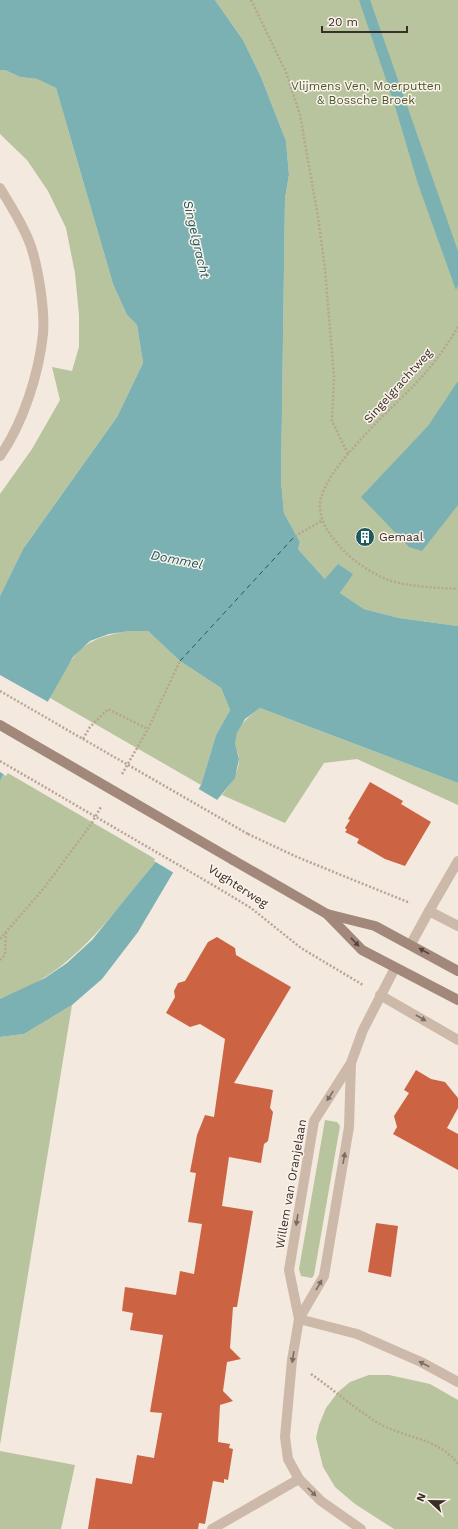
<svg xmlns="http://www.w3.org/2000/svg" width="458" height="1529" viewBox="0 0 458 1529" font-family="'Work Sans',sans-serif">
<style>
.green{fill:#b7c49d}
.water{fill:#7bb1b3}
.pier{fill:#f4e9de}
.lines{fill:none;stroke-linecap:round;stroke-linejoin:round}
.ferry{stroke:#1c5a5e;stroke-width:1;stroke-dasharray:5 4;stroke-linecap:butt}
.building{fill:#cc6444}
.path{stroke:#b9a393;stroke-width:2.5;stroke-dasharray:2 2;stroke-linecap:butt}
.lane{stroke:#cdb9a9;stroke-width:10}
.street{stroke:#cdb9a9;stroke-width:10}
.secondary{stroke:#a1887a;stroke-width:10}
.path-bridge{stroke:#b9a393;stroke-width:2.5;stroke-dasharray:2 2;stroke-linecap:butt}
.secondary-bridge{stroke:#a1887a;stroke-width:10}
.oneway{fill:#54443d}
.oneway2{fill:#7c6d63}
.labels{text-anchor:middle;stroke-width:3;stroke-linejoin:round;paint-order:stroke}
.park-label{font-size:12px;fill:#49592b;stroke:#fbf3eb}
.street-label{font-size:12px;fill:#3a2e29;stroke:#fbf3eb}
.poi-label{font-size:12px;fill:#3a2e29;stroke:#fbf3eb;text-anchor:start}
.water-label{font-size:13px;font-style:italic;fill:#1c5a5e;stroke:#fbf3eb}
</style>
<rect width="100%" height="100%" fill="#f4e9de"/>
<g class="green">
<polygon points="215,0 458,0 458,626 399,618 364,609 340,593 344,586 326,580 298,549 300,542 284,513 281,481 285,198 289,175 286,141 261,77 243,40"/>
<polygon points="0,70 5,70 20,77 37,79 56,88 113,284 127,315 137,325 143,363 117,417 23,549 0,596 0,494 32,449 60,400 52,367 72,371 79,347 79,315 75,273 66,228 48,191 27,160 0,134"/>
<path d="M130 631H148L180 661 221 688 230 710 216 735 201 785 50 698C74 655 76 639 130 631Z"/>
<path d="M260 708 458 783V805L357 759 324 763 285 823 222 795C230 784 239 774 239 759 239 754 236 749 235 744 234 728 249 716 260 708Z"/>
<path d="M6 772 157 860C112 915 71 976 0 999V781Z"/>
<polygon points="72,1005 0,1445 0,1037 24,1034"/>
<polygon points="325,1120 337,1122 340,1126 314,1275 312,1278 301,1276 299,1269"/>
<polygon points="369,1375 389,1375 430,1384 458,1400 458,1529 394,1529 355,1504 335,1487 323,1467 316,1438 319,1425 326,1408 338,1392 350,1382"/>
<polygon points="0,1451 75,1465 61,1529 0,1529"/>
</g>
<g class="water">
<polygon points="0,0 215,0 243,40 261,77 286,141 289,175 285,198 281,481 284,513 300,542 298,549 325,579 338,564 353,574 340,593 364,609 399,618 458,626 458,783 260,708 245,719 237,733 235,743 239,759 235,778 213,805 138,932 102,979 72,1005 24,1034 0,1037 0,999 45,978 67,963 92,940 157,860 201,785 216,735 230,710 221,688 180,661 148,631 130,631 109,634 90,641 73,657 50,698 0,781 0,596 23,549 117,417 143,363 137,325 127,315 113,284 56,88 37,79 20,77 5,70 0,70"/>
<polygon points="359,0 370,0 458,251 458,285 456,290 418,184 394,103"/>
<polygon points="458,381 458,505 422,551 409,547 361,497 428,426"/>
</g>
<g class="pier">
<polygon points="0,675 50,703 6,776 0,772"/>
<polygon points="197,788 219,801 174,873 154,861"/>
</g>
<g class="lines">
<polyline class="ferry" points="180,661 295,536"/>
</g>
<g class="building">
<polygon points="370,782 403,801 401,804 431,822 405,866 385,859 373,852 357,843 359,839 345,832 347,830 345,828 350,820 348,819"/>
<polygon points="217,937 235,948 236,955 291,987 234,1083 273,1090 270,1108 273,1112 268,1141 264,1144 261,1163 229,1157 222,1206 253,1211 237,1307 233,1307 230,1348 241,1359 227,1362 223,1391 233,1401 220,1405 218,1442 230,1444 229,1448 233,1449 228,1480 224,1479 224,1483 213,1481 205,1524 199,1523 198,1529 88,1529 96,1478 132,1484 137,1455 154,1458 162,1413 150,1412 163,1335 130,1330 133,1313 122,1311 125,1287 176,1295 180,1271 194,1274 202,1224 188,1222 196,1173 190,1172 197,1135 205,1115 214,1117 225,1039 200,1024 190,1027 166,1013 175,997 174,991 178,983 185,981 208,942"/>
<polygon points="416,1070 431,1079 445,1082 458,1098 458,1108 447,1128 458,1134 458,1170 393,1134 397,1127 394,1116 409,1093 404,1090"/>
<polygon points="376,1223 398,1226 391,1277 368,1272"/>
</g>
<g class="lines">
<g class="path">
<polyline points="251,0 286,72 300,115 318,217 325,269 334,377 332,421 348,454"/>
<path d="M458 327C449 342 438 358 427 371 401 402 323 466 320 504 319 519 328 533 338 544 352 562 382 581 404 584 421 587 440 588 458 589"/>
<polyline points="295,536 323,520"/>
<polyline points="0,691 83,739 90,727 108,709 148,729"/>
<polyline points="122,774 148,729 180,661"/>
<polyline points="248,834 297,857 410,903"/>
<polyline points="218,888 251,908 301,948 363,985"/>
<polyline points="0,939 44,888 90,826 101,807"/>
<polyline points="0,960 5,955 6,933"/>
<path d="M311 1374C334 1390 354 1408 378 1423 404 1438 439 1438 458 1464"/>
</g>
<g class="lane">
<polyline points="429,911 458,861"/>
<polyline points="212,1529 299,1479"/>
</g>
<g class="street">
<path d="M0 188C11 206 28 233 33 253 39 274 45 312 43 334 39 373 23 424 0 456"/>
<polyline points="411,944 429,911 458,926"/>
<polyline points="380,995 458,1040"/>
<polyline points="351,1063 349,1127 324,1276 299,1319 292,1360 285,1437 288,1459 299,1479 321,1501 361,1529"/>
<polyline points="299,1319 289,1270 314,1121 351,1063 363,1030 395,968"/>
<polyline points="299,1319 357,1334 421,1362 458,1382"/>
</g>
<g class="secondary">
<polyline points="233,860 327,914 362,950 458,1000"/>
<polyline points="327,914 375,926 458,971"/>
</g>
<g class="path-bridge">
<polyline points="83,739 248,834"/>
<polyline points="0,761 218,888"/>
</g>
<polyline class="secondary-bridge" points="0,725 233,860"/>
</g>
<defs><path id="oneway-solid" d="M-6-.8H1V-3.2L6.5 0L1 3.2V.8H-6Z"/></defs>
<g class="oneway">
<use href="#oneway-solid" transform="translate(355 942) rotate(46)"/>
<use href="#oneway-solid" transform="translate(424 951) rotate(-151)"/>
</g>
<g class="oneway2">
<use href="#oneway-solid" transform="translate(421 1018) rotate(30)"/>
<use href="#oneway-solid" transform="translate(330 1096) rotate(123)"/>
<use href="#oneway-solid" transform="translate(344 1158) rotate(-80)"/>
<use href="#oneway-solid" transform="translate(297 1220) rotate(99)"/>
<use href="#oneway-solid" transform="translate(319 1285) rotate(-60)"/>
<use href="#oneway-solid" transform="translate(293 1357) rotate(99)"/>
<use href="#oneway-solid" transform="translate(424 1364) rotate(-152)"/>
<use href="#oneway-solid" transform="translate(312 1492) rotate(45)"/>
</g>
<defs>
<symbol id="building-disc" viewBox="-11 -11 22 22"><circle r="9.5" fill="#1c5a5e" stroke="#fbf3eb"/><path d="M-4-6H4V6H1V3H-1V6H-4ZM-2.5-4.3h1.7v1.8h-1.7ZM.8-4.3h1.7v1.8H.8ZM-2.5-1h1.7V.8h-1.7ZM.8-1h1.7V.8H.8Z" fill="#fff"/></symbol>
</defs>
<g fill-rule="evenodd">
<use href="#building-disc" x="354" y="526" width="22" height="22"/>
</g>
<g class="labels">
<g class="park-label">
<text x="366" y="90">Vlijmens Ven, Moerputten<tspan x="366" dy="14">&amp; Bossche Broek</tspan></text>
</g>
<g class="street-label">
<text transform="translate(398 386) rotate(-48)" y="4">Singelgrachtweg</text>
<text transform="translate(238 886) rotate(33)" y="4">Vughterweg</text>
<text transform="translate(291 1184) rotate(-80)" y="4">Willem van Oranjelaan</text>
</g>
<g class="poi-label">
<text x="379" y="541">Gemaal</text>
</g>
<g class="water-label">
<text transform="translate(197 239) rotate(77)" y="5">Singelgracht</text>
<text transform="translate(177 559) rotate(11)" y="5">Dommel</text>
</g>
</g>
<g transform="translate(430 1501) rotate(292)" stroke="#fbf3eb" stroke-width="3" paint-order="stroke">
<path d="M0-3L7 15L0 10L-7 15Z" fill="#3a2e29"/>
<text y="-6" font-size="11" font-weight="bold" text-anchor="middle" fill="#3a2e29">N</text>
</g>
<path d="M322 26v6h85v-6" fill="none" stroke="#3a2e29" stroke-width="2"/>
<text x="328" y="26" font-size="12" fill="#3a2e29" stroke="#fbf3eb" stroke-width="3" paint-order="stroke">20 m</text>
</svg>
